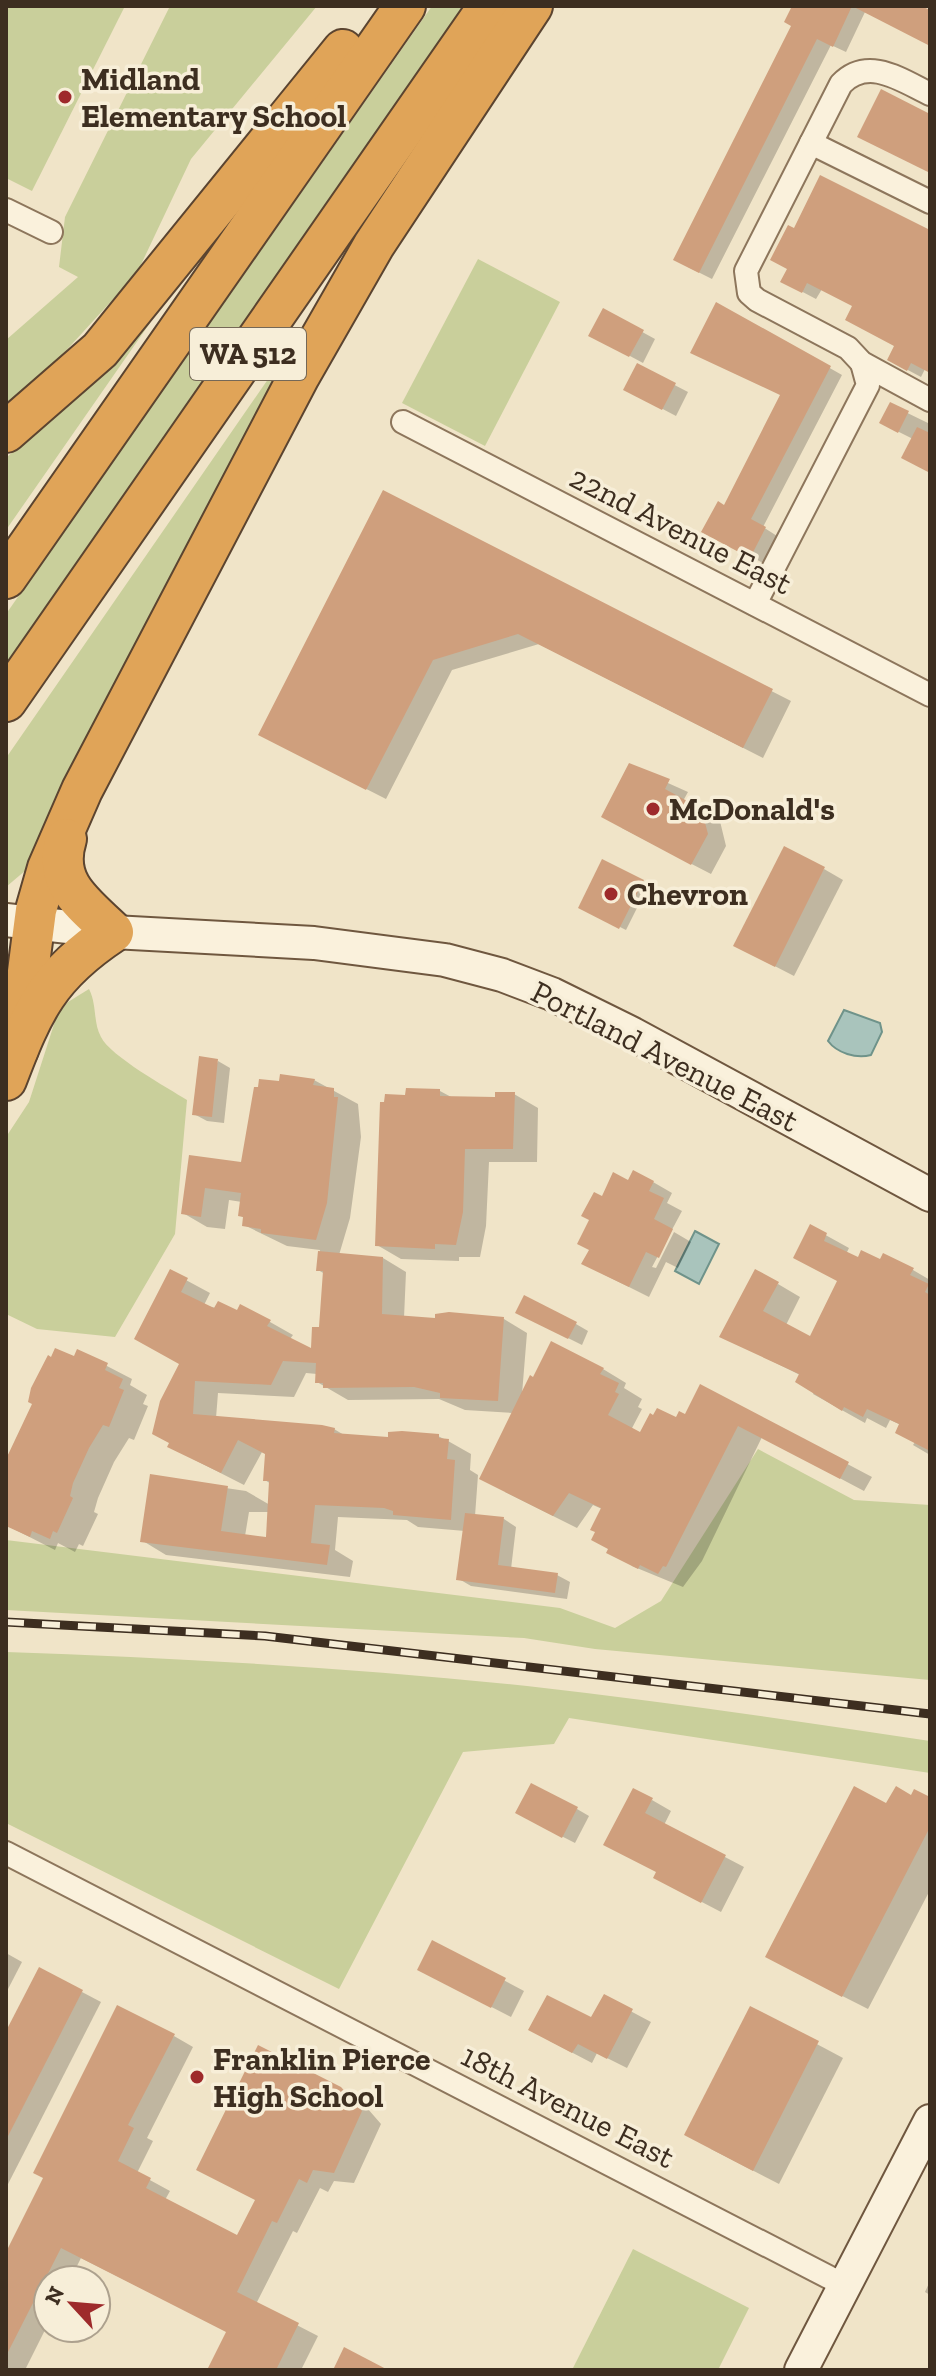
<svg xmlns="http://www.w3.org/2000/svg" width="936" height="2376" viewBox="0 0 936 2376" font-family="'Zilla Slab',serif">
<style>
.green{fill:#c9cf9b}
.water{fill:#a9c4bc;stroke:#6f938a;stroke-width:2}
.shadow{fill:#0003;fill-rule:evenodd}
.building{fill:#cf9f7d}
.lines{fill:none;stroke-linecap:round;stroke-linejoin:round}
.street-casing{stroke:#8d765c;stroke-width:26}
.secondary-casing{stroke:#6f573f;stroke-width:36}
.highway-casing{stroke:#5b4430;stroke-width:44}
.street{stroke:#faf1dc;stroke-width:22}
.secondary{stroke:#faf1dc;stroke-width:32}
.highway{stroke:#e0a458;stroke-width:40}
.rail-casing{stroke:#3d2e20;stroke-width:9}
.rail{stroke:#f7eed8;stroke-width:6;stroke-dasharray:18;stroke-linecap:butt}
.poi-dot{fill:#9e2a2b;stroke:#f7eed8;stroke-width:3}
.labels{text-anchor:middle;stroke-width:7;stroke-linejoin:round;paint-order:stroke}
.shield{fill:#f7eed8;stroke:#756857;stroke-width:2}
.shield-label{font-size:30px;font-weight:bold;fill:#3d2e20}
.poi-label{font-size:32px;font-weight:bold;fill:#3d2e20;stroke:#f7eed8;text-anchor:start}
.street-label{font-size:32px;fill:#3d2e20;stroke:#f7eed8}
</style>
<rect width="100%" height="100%" fill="#f0e4c8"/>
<g class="green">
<polygon points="6,6 125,6 32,191 6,178"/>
<polygon points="170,6 317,6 191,159 137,273 62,355 6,406 6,340 78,277 59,267 65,217"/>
<polygon points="432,6 467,6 6,667 6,614"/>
<polygon points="478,259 560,302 485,446 402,403"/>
<polygon points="152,315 150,323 6,530 6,458 52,417"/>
<polygon points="302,330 291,357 155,611 26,870 6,887 6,758"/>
<path d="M89 989C97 1004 93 1023 101 1037 110 1056 168 1088 187 1100L175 1234 115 1337 37 1329 6 1314V1137L29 1102 57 1015 68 1002Z"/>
<polygon points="758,1449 854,1500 930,1505 930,1680 595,1649 524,1638 6,1610 6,1540 560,1608 615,1628 661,1601"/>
<path d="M6 1652C178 1658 356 1668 527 1686 662 1701 796 1721 930 1741V1773L569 1718 554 1744 463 1752 339 1989 6 1823Z"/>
<polygon points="633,2249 749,2308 718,2370 572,2370"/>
</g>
<g class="water">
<path d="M844 1010 880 1023 882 1032 871 1055C856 1059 837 1053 828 1041Z"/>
<polygon points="695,1231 719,1244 699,1284 675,1271"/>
</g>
<g class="shadow">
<polygon points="794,6 913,6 930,14 930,44 865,12 846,52 831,45 712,279 688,267 794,26"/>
<polygon points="795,231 930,232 930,372 925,369 921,377 889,360 896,346 855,306 822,289 816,299 797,289 789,269"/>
<polygon points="717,304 842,375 763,527 777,536 763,563 716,538 725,508 782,396"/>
<polygon points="604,311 655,339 643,363 591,335"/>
<polygon points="638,366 688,392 676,416 638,396"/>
<polygon points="891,405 930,424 930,471 913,439 893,429"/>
<polygon points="384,493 791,701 763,758 539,644 452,670 386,799 280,745"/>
<polygon points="630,766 688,792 683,801 689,804 699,802 718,813 726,846 711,874 622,828"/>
<polygon points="603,861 649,884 626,930 580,907"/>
<polygon points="824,869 843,880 794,976 755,956"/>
<polygon points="218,1061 230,1068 224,1123 207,1121 194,1114"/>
<path d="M314 1080 358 1104 361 1137 350 1218 339 1255 383 1258 406 1272 404 1318 504 1319 527 1333 522 1394 603 1369 626 1383 624 1388 642 1399 638 1407 642 1409 631 1430 641 1435 686 1416 701 1387 872 1477 864 1491 762 1437 702 1561 683 1587 632 1566 602 1509 593 1505 577 1528 505 1492 513 1413 465 1410 439 1399 348 1400 317 1382V1374L306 1373 294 1397 218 1393 216 1418 334 1429 344 1435 390 1439 438 1436 448 1441 471 1454 470 1470 478 1475 475 1516 504 1519 516 1527 511 1569 557 1575 570 1582 567 1599 471 1586 459 1579 465 1531 418 1527 407 1520 338 1517 335 1550 353 1561 350 1577 166 1555 143 1541 151 1477 246 1491 270 1505 271 1484 265 1480 267 1454 262 1452 244 1485 193 1459 171 1272 210 1293 204 1305 270 1322 293 1335 290 1339 313 1351 321 1329 325 1274 318 1270 320 1250 287 1246 244 1225V1218L240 1215 242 1202 229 1200 225 1229 207 1227 183 1213 191 1157 243 1164 281 1084ZM249 1512H269L268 1539 245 1536Z"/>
<polygon points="440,1091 453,1098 497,1099 514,1094 538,1108 537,1162 489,1162 486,1226 480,1257 459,1257 459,1261 401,1259 377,1245 407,1097"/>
<polygon points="653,1182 672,1193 667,1203 682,1211 652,1267 656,1268 674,1232 691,1242 678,1268 666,1262 649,1297 603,1274 591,1249 603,1198 629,1183"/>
<polygon points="811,1227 849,1248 846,1254 858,1260 913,1270 930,1280 930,1455 913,1445 915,1442 901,1425 890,1420 886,1428 867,1418 865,1423 813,1394 814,1392 800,1375 722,1336 778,1284 800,1297 786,1325 811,1339 839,1282"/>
<polygon points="530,1319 576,1324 588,1331 582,1345"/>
<polygon points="78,1351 132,1379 130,1385 147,1395 143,1404 148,1406 134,1440 129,1438 114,1462 98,1498 94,1512 98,1514 83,1546 79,1544 75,1552 58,1543 55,1550 6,1525 6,1454 10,1455"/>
<polygon points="912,1797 930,1799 930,1890 868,2009 793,1971 887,1806"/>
<polygon points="652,1800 671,1811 664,1825 744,1867 721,1912 675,1888 658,1872 606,1844"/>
<polygon points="577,1809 589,1816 575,1843 530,1820"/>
<polygon points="433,1943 524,1991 511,2017 439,1980"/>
<polygon points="6,1953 22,1962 6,1993"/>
<polygon points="82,1992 101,2002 6,2188 6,2036"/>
<polygon points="604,1997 651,2022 627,2068 597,2053 592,2063 550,2041 592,2020"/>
<polygon points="751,2009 843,2058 779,2184 711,2149"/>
<polygon points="174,2036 193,2047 147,2138 153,2141 137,2173 170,2191 165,2200 238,2237 340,2089 361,2101 381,2124 354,2183 334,2181 328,2192 320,2188 297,2233 293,2231 256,2304 318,2336 301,2370 210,2370 229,2332 81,2258 70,2280 48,2280 48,2324 25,2370 6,2370 6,2256"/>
<polygon points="930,2281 930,2295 925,2292"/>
</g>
<g class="building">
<polygon points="792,6 921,6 930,10 930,46 852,6 833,47 817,39 699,273 673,260 791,26 784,22"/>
<polygon points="881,89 930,114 930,173 857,137"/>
<polygon points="820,175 930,230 930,373 911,363 907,371 887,360 894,346 845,320 852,306 807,283 802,293 780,282 787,269 770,260 788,225 794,228"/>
<polygon points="716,302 831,366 751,519 766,527 750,558 701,532 718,501 724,505 780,395 690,353"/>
<polygon points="603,308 644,330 629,357 588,336"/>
<polygon points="637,363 676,383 662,410 623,390"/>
<polygon points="890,402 909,411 898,433 879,423"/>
<polygon points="917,427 930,433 930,473 901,458"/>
<polygon points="383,490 773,689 743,748 518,634 433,660 366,790 258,735"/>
<polygon points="629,763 670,779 665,789 689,802 699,800 708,834 691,865 601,817"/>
<polygon points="784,846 825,867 775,967 733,946"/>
<polygon points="602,859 644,880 619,929 578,908"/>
<polygon points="199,1056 218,1059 212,1117 192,1115"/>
<polygon points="280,1074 315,1079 313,1085 334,1088 334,1097 338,1097 327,1203 316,1240 261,1233 261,1229 242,1226 243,1217 238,1216 241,1193 205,1188 201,1217 181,1214 189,1155 241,1162 254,1087 258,1087 259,1079 279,1081"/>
<polygon points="406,1088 440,1089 440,1096 495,1097 495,1092 515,1092 513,1149 465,1149 463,1212 456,1245 435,1244 435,1249 375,1246 380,1102 384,1102 385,1094 405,1095"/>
<polygon points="633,1170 654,1181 649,1191 664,1198 654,1219 673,1229 659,1258 646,1252 629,1287 581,1264 589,1250 577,1244 589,1220 581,1216 594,1192 602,1196 613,1172 628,1180"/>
<polygon points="810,1224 827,1233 824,1241 858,1257 861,1250 880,1259 883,1253 914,1268 910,1275 929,1284 925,1292 930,1295 930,1451 895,1433 899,1424 867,1409 863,1417 844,1407 842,1411 795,1382 799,1374 719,1337 755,1269 779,1282 763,1311 810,1336 837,1281 793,1258"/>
<polygon points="318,1251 383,1257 382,1314 435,1318 435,1314 449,1312 504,1317 498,1401 440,1398 440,1393 414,1387 323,1388 323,1383 315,1383 316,1363 283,1361 271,1385 195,1381 193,1414 322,1425 335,1428 334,1433 388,1437 388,1432 402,1431 439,1434 439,1438 449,1439 447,1459 455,1460 451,1520 393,1515 393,1511 384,1508 315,1505 311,1543 330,1545 327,1565 140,1542 150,1474 228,1486 221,1531 266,1537 269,1481 263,1481 265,1454 238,1440 221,1473 167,1447 169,1443 152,1434 160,1401 179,1364 134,1339 170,1269 188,1278 181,1292 214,1308 218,1301 237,1310 240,1304 271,1320 267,1326 311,1348 312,1327 319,1327 323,1271 316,1271"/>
<polygon points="524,1295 577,1322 568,1339 515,1313"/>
<polygon points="551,1341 604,1368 600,1374 619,1383 615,1392 619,1394 608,1415 640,1432 650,1413 653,1415 657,1408 676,1417 679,1411 685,1414 700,1384 849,1462 840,1479 738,1426 666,1567 663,1566 658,1574 640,1565 638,1569 606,1553 608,1549 591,1540 595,1532 590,1530 601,1508 569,1493 553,1516 479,1479 530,1375 533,1377"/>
<polygon points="55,1348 74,1356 77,1349 108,1363 105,1370 123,1379 119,1388 124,1390 109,1427 103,1425 89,1448 73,1483 70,1496 73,1498 57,1533 53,1531 50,1539 32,1531 30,1537 6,1526 6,1459 32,1404 28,1402 31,1388 48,1355 51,1357"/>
<polygon points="465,1513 504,1517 498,1565 558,1573 555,1593 456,1580"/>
<polygon points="531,1783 578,1807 562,1838 515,1813"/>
<polygon points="854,1786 886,1803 896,1786 911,1795 914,1789 930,1797 930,1827 842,1997 765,1957"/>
<polygon points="633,1788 653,1798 645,1813 726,1855 701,1903 653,1878 656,1872 603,1845"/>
<polygon points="432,1940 506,1978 491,2008 417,1970"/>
<polygon points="39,1967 83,1990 6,2140 6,2031"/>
<polygon points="604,1994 633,2009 607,2059 578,2044 572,2053 528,2030 547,1995 591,2017"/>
<polygon points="117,2005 175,2034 128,2125 134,2128 118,2161 151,2178 146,2188 237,2235 255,2200 196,2170 258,2045 341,2087 362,2111 334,2173 313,2170 307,2183 299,2179 277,2223 272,2221 237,2292 299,2323 276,2370 207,2370 226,2332 61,2248 6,2356 6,2252 43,2178 33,2173"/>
<polygon points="750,2006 819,2041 753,2171 684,2135"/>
<polygon points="344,2347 388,2370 333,2370"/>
</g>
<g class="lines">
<defs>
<g id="street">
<path d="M930 94C901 80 868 56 841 84L746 271 749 293 757 300 848 348 862 363 930 400"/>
<polyline points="811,143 930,202"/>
<polyline points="6,210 51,232"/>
<polyline points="403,422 930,695"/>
<polyline points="755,604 868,385 862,363"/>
<polyline points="6,1853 844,2285"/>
</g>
<g id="secondary">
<polyline points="6,920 113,932 314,943 445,960 502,975 552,994 633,1034 930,1195"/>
<polyline points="801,2370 930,2121"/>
</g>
<g id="highway">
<polyline points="6,432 100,350 343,50"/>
<polyline points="6,578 405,6"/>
<polyline points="6,701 489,6"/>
<polyline points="18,1049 36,910 48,868 82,790 299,376 374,245 532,6"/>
<path d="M6 1080C33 1009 48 975 113 932 84 904 52 883 66 839"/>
</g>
</defs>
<use href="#street" class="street-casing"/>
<use href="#secondary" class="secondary-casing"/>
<use href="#highway" class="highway-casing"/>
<use href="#street" class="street"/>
<use href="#secondary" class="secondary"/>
<use href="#highway" class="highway"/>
<defs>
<polyline id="rail" points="6,1622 265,1636 930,1714"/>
</defs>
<use href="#rail" class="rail-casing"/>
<use href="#rail" class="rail"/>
</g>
<g class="poi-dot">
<circle cx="65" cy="97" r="8"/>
<circle cx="653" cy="809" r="8"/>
<circle cx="611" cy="894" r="8"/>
<circle cx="197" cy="2077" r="8"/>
</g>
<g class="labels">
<rect class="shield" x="190" y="328" width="116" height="52" rx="6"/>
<g class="shield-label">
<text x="248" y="364">WA 512</text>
</g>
<g class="poi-label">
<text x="81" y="90">Midland<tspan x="81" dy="37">Elementary School</tspan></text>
<text x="669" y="820">McDonald's</text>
<text x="627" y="905">Chevron</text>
<text x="213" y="2070">Franklin Pierce<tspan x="213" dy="37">High School</tspan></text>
</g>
<g class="street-label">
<text transform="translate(681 530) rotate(27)" y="11">22nd Avenue East</text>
<text transform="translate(665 1056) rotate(27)" y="11">Portland Avenue East</text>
<text transform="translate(568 2106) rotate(27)" y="11">18th Avenue East</text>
</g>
</g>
<rect width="936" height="2376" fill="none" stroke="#3d2e20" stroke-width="16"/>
<g transform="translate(72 2304) rotate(296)"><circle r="38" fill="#f7eed8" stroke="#ada18e" stroke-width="2"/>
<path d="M0-6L14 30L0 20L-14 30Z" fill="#9e2a2b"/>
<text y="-12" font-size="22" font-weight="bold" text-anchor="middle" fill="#3d2e20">N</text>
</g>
</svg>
